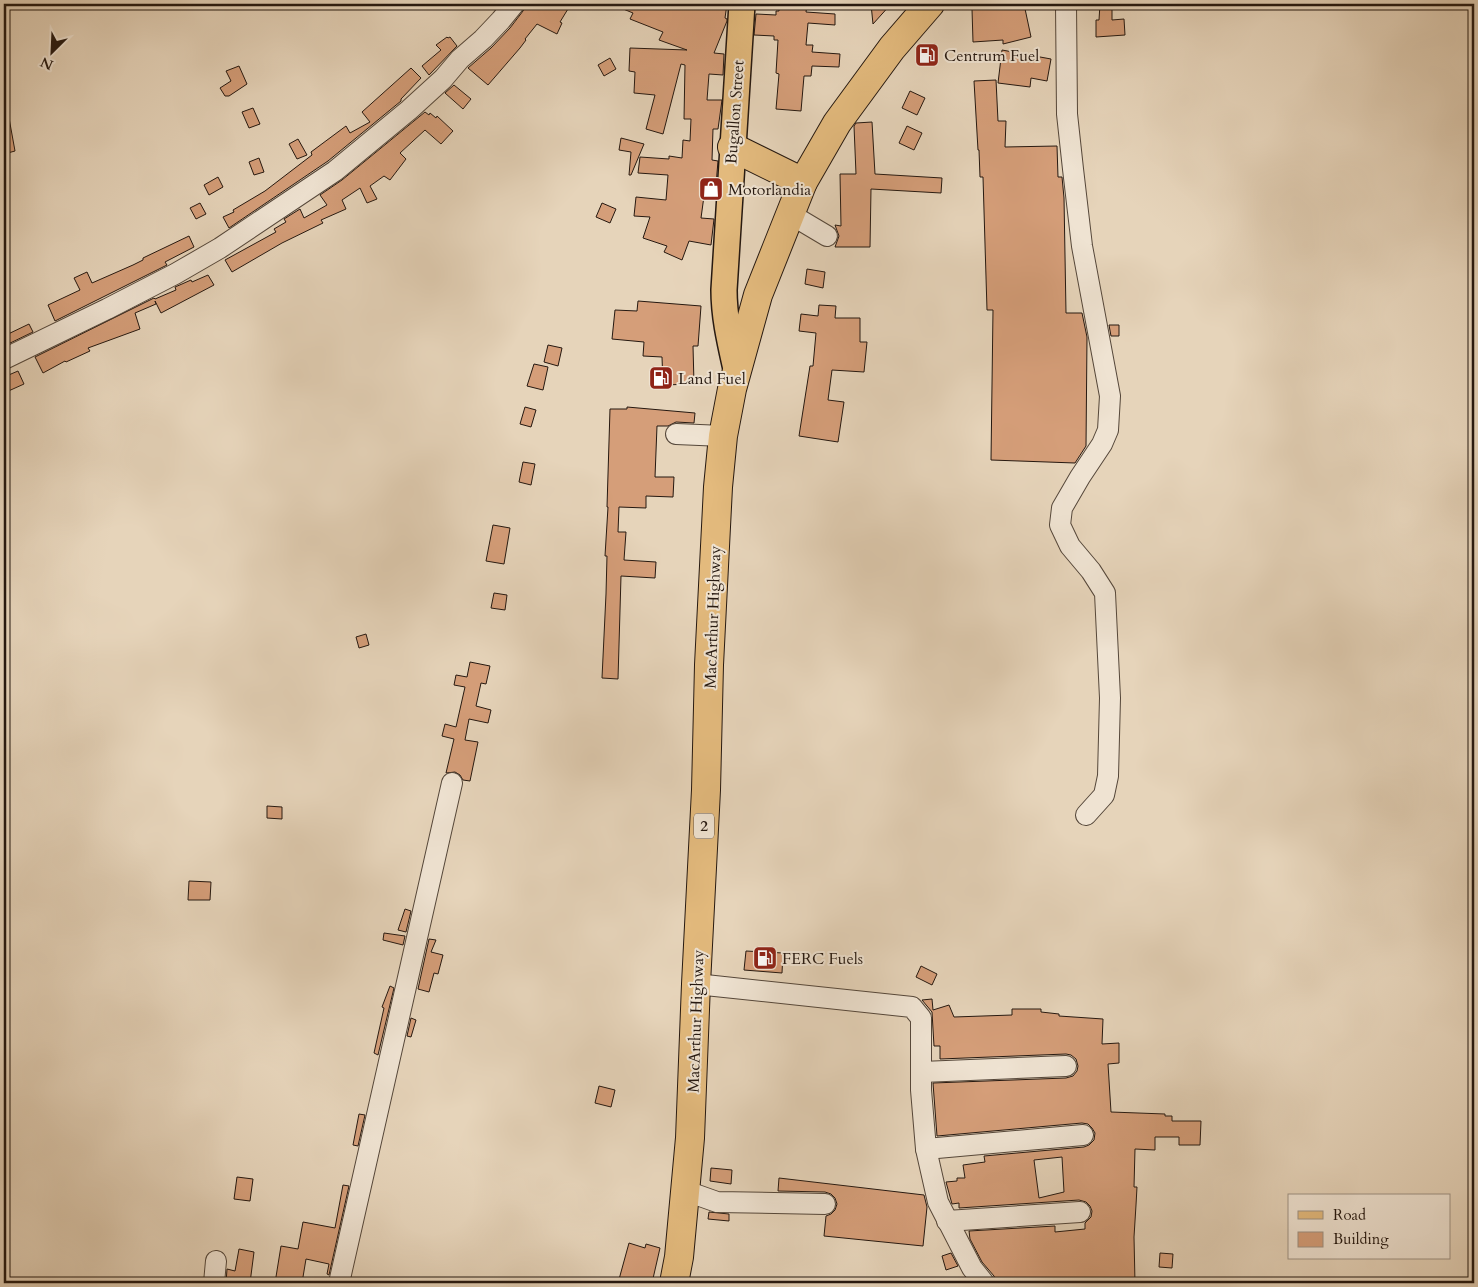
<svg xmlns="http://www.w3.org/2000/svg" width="1478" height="1287" viewBox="0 0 1478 1287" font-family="Cardo,serif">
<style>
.building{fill:#d59e79;stroke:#251810;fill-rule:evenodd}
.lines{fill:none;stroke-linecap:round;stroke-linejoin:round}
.minor-casing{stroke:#55473a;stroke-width:22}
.major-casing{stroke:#251810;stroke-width:28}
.highway-casing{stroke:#251810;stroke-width:30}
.minor{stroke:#efe3d2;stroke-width:20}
.major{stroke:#e3ba7d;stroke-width:25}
.highway{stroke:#e3ba7d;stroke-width:28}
.labels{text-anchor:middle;stroke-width:4;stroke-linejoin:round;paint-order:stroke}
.shield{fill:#efe3d2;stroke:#62554a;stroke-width:1}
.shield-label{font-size:15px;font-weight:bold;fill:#251810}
.poi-label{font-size:16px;fill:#251810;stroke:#efe3d2;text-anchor:start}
.street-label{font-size:16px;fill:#251810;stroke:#efe3d2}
</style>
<rect width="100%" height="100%" fill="#e6d4ba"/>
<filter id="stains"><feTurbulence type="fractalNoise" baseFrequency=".004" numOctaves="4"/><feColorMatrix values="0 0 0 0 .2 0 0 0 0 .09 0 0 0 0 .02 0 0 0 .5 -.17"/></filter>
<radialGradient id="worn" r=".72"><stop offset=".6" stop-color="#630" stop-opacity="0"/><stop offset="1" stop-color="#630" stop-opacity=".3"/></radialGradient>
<g class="building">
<polygon points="526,4 571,4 560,22 562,23 557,34 537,24 525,39 526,40 520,48 488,85 468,68 491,48 510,28 523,11"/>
<polygon points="611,4 647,4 658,8 659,4 663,4 674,8 674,4 727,4 725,18 727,19 727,21 714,53 724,54 723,75 709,74 707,100 722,100 718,129 713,129 712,160 718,161 715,197 704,196 701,218 714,219 711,245 689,241 682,260 664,252 667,246 643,238 650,217 634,216 636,197 666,200 668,175 638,173 640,157 669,159 669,156 682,158 683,140 690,141 691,119 684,119 685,65 681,64 663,134 646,129 655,95 634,93 635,72 629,71 630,48 687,50 659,40 663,32 630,19 633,13"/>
<polygon points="779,4 807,4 806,12 835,14 835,25 808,23 806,45 813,45 812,52 840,54 839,67 812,66 811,76 804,76 801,111 776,109 779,74 776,73 778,40 774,40 774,36 754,35 756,14 776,15 776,11 779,11"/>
<polygon points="871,4 891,4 873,24"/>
<polygon points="982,4 1024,4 1031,37 1003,44 1003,40 973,42 972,9 983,9"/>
<polygon points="1100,4 1112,4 1112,20 1124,19 1125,35 1096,37 1096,20 1099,20"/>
<polygon points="447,37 448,38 450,37 457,46 429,75 422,66 441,50 436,45"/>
<polygon points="1002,50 1051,59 1047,81 1031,78 1030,87 998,83"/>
<polygon points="610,58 616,69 604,76 598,65"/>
<polygon points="239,66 247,84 229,96 225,96 220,88 231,81 226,71"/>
<polygon points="411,68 421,78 401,99 401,101 328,161 229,228 223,217 234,212 233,210 265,191 312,155 311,152 346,126 350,133 370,122 362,112"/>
<polygon points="996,80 998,121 1006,121 1005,147 1057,146 1058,177 1062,177 1064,198 1066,313 1082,313 1087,337 1086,446 1075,463 991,460 993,310 987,310 983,177 980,177 979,150 978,150 974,81"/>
<polygon points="454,85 471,99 463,109 445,93"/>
<polygon points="910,91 925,98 917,115 902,108"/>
<polygon points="253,108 260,124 249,128 242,112"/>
<polygon points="425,112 429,115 430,113 436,118 437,116 453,131 441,144 425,130 400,153 406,159 390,180 384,176 370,186 377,199 367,203 360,188 342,200 346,209 321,220 323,223 282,243 232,272 225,260 276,232 274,229 286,222 284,219 300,209 304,218 327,205 320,195 342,180"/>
<polygon points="9,118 15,151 4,154 4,119"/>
<polygon points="872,122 875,174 942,178 941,193 871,189 870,247 835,247 839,236 835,225 841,226 840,174 856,174 854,126 856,123"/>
<polygon points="907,126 922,133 914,150 899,143"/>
<polygon points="621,138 644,144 631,175 629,175 631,152 619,150"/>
<polygon points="298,139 307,155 297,159 289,144"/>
<polygon points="259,158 264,172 254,175 249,162"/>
<polygon points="218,177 223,187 209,195 204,185"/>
<polygon points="200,203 206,214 196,219 190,208"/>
<polygon points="602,203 616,209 610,223 596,217"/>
<polygon points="189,236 194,247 165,262 167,265 55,321 48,305 80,290 74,278 87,272 92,283 133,265 143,260 143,258"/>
<polygon points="807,269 825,272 823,288 805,284"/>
<polygon points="208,275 214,285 161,313 155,301 156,304 135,313 140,329 88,348 90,351 66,362 65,361 43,373 35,357 154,298 155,299 176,290 175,287 182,284 191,280 192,282"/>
<polygon points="638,301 701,306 698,346 693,346 694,384 663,385 662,357 643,356 644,342 612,339 615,310 637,311"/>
<polygon points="819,305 836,306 835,318 860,318 860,342 867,342 864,372 832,370 828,400 844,402 838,442 799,436 810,366 813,366 816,333 799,331 801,314 818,316"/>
<polygon points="29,324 33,332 4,346 4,336"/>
<polygon points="1109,325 1119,325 1119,336 1111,336"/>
<polygon points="548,345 562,348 558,366 544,362"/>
<polygon points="534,364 548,367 543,390 527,386"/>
<polygon points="18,371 24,384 4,393 4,377"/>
<polygon points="525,407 536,410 531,427 520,424"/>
<polygon points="627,407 695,413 694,423 676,422 668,426 657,426 655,477 674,477 673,497 646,496 646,508 619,507 618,532 626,532 624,560 656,562 655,578 621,576 618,679 602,678 606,594 607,556 605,556 608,507 607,507 610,409 627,409"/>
<polygon points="523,462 535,464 531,485 519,482"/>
<polygon points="493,525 510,528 504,564 486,561"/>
<polygon points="494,593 507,595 505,610 491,608"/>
<polygon points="366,634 369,645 359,648 356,637"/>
<polygon points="470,662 490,666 486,684 481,683 476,706 491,710 488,723 469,719 465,740 478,742 470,781 463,780 460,775 455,772 446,773 454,739 442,736 445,724 456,727 465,687 454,685 456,675 467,677"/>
<polygon points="267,806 282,807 282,819 267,818"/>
<polygon points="189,881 211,882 210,900 188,900"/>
<polygon points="405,909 411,911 406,932 398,930"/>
<polygon points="384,933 405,936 403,945 383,940"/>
<polygon points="429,939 436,940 431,952 443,955 438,974 434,973 429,992 418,989"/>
<polygon points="746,951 783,953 782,973 744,970"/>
<polygon points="921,966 937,974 932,985 916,977"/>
<polygon points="390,986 394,988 378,1055 374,1053 384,1008 382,1007"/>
<path d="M932 999 933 1010 949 1005 954 1017 1012 1015V1009H1041V1012L1059 1014V1016L1103 1019 1102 1044 1119 1043V1063L1108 1064 1111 1112 1165 1114V1116H1172V1121H1201L1200 1145H1179V1137H1155V1150L1135 1149 1134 1187H1137L1136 1205 1134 1237 1135 1283H996L994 1276 982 1262 970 1239 969 1231 1055 1226V1232L1085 1229V1223L1091 1217 1092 1211 1090 1206 1086 1202 1079 1200 959 1208V1203L952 1204 946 1182 957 1181V1178H965L963 1165 985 1162 984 1156 1084 1147 1089 1145 1094 1140 1095 1133 1092 1128 1088 1124 1082 1123 937 1136 933 1083 1066 1078 1073 1076 1077 1071 1078 1066 1076 1059 1071 1055 1066 1054 940 1059V1046H934L932 1012 922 1000ZM1062 1157 1064 1192 1039 1198 1034 1160Z"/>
<polygon points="411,1018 416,1020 411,1037 407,1036"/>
<polygon points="599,1086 615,1090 611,1107 595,1103"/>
<polygon points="359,1114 365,1115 358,1146 353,1145"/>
<polygon points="711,1168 732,1170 731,1184 710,1181"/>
<polygon points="237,1177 253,1179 250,1201 234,1199"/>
<polygon points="779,1178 924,1195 927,1207 923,1246 824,1236 826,1216 831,1214 835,1210 837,1204 835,1198 831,1194 825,1192 778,1191"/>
<polygon points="343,1185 349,1186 329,1275 327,1274 329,1264 306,1259 302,1283 275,1283 281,1246 298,1249 303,1222 335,1228"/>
<polygon points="709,1212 729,1214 729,1221 708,1219"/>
<polygon points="629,1243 645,1248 646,1244 660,1248 652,1283 618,1283"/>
<polygon points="239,1249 254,1252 250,1283 226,1283 227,1269 235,1271"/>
<polygon points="951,1253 958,1266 946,1270 942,1256"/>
<polygon points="1160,1253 1173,1254 1172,1268 1159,1267"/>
</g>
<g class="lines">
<defs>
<g id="minor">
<polyline points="1066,4 1067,114 1073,169 1082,246 1110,396 1108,430 1102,444 1080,477 1062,508 1060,525 1070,546 1091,571 1105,593 1110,698 1108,776 1104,795 1086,815"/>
<polyline points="790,214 827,236"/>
<polyline points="4,359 107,309 175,274 220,248 335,171 409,110 443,79 460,59 483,39 501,20 514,4"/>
<polyline points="676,434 723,436"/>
<polyline points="696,984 912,1007 921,1018 921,1090 926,1149 938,1202 972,1268 984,1283"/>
<polyline points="922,1072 1066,1066"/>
<polyline points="926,1149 1083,1135"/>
<polyline points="686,1191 717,1202 825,1204"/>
<polyline points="947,1221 1080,1212"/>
<polyline points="214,1283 216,1261"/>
<polyline points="339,1283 452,783"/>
</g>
<path id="major" d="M736 369C730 342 724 317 724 290L742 4"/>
<g id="highway">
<polyline points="732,147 803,182"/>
<polyline points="674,1283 679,1257 690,1138 696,984 706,790 709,665 718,487 723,436 732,389 758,295 803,182 837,123 892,48 930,4"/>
</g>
</defs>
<use href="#minor" class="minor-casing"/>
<use href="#major" class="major-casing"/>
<use href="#highway" class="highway-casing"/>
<use href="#minor" class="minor"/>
<use href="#major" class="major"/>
<use href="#highway" class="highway"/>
</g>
<defs>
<symbol id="fuel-square" viewBox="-11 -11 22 22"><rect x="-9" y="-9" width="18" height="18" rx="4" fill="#8f2418" stroke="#efe3d2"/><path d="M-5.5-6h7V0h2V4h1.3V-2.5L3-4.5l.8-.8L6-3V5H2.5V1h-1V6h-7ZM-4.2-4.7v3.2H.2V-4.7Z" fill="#fff"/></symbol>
<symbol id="shop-square" viewBox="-11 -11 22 22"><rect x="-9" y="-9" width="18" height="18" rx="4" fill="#8f2418" stroke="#efe3d2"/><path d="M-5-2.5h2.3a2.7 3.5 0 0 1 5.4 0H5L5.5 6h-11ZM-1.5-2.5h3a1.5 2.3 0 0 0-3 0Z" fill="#fff"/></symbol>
</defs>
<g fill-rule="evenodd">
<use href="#fuel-square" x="913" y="41" width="28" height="28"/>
<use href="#shop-square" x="697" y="175" width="28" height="28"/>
<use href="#fuel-square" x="647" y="364" width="28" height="28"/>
<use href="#fuel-square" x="751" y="944" width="28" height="28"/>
</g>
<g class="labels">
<rect class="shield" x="694" y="813.5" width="20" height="25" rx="4"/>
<g class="shield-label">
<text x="704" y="831">2</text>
</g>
<g class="poi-label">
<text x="944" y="61">Centrum Fuel</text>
<text x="728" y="195">Motorlandia</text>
<text x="678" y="384">Land Fuel</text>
<text x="782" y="964">FERC Fuels</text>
</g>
<g class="street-label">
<text transform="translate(734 112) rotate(-86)" y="6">Bugallon Street</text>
<text transform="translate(712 617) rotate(-88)" y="6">MacArthur Highway</text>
<text transform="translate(695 1021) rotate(-88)" y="6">MacArthur Highway</text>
</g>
</g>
<rect width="1478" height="1287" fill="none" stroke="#e6d4ba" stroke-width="20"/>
<rect x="5" y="5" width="1468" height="1277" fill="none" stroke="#251810" stroke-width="2.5"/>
<rect x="10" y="10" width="1458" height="1267" fill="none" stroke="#251810"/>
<rect x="1288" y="1194" width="162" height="65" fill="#efe3d2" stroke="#9e9284"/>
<rect x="1298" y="1211" width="25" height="8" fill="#e3ba7d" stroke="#9e9284"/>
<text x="1333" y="1220" font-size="15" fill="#251810">Road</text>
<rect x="1298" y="1232" width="25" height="15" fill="#d59e79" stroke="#9e9284"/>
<text x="1333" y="1244" font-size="15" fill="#251810">Building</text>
<g transform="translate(52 52) rotate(204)" stroke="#efe3d2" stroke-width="4" paint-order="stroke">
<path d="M0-4L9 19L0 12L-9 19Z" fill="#251810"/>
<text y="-8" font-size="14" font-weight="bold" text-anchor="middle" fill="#251810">N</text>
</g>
<rect width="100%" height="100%" filter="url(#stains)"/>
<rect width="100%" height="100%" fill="url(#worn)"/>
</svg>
